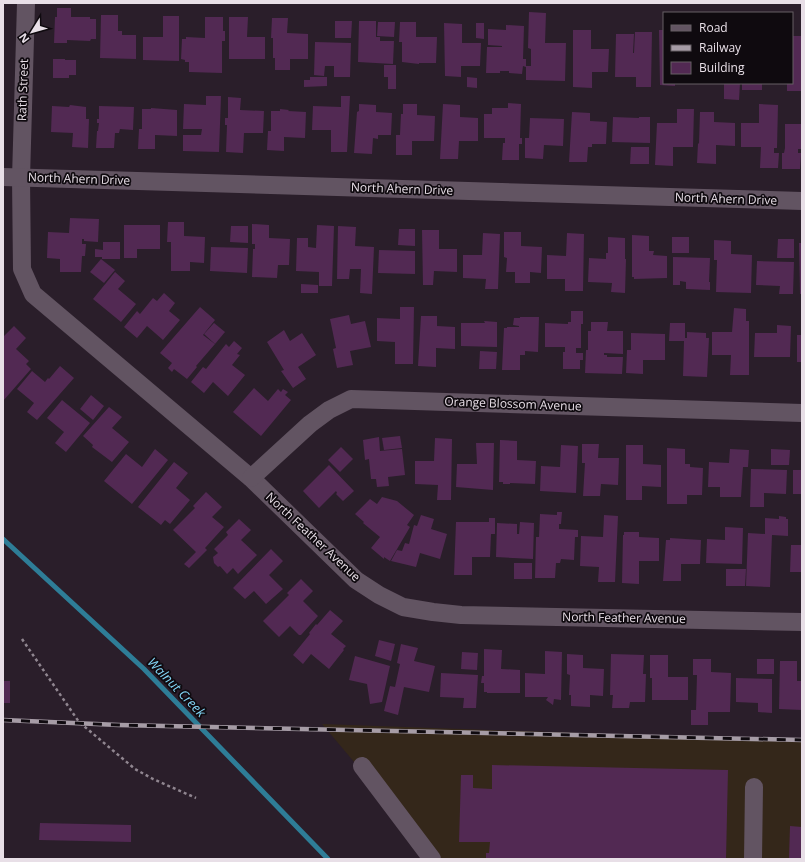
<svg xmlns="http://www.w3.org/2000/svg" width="805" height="862" viewBox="0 0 805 862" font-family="'Open Sans',sans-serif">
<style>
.industrial{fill:#34271a}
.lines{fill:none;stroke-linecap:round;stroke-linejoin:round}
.stream{stroke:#2e7d97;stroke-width:5}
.building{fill:#522953}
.path{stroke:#908690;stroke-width:2.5;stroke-dasharray:3 3;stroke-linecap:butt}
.minor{stroke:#625462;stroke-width:18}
.rail-casing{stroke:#a69ca6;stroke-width:4.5}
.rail{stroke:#0f0a0f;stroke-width:3;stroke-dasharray:9;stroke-linecap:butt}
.labels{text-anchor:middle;stroke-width:3.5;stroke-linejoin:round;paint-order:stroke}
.street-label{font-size:12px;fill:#e8dfe7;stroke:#0f0a0f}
.water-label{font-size:13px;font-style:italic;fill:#83d6f6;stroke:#0f0a0f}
</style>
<rect width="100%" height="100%" fill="#2a1e2a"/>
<polygon class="industrial" points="322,724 802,741 802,859 436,859"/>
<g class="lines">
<polyline class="stream" points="3,539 144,669 328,859"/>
</g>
<g class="building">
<polygon points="57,8 71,8 71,17 90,17 90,19 96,19 96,39 91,39 90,41 67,40 67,43 54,43 55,17 57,17"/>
<polygon points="529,12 546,13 545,43 566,43 565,81 526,80 526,66 531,66 531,49 528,48"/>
<polygon points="101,15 118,15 118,31 122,31 122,35 136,35 136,59 100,58"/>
<polygon points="163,16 179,16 179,61 143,60 143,37 163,37"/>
<polygon points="205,17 223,17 223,31 225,31 225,41 222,41 222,73 189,72 189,62 185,62 185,60 181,59 182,39 186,39 186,37 205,38"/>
<polygon points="229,17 248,17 247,37 265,37 265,59 229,59"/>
<polygon points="272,18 288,18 287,33 308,34 308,59 290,59 290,70 275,70 275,58 273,58 273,38 271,38"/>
<polygon points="335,21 352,21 351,38 335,38"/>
<polygon points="359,21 376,21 376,37 380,37 380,41 394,41 393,64 358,62"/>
<polygon points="378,22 395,22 394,37 377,36"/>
<polygon points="400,22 416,22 416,37 437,37 436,63 419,63 419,64 402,62 402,42 399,42"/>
<polygon points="444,23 462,24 462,43 481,43 480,66 461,66 461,77 445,76"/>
<polygon points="476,23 484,23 484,39 476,38"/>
<polygon points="506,25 524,26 523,59 526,59 526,67 523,66 522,74 509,73 509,71 500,71 500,73 486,73 487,47 502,47 502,46 488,45 488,29 506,30"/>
<polygon points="573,30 591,30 591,49 609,49 608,72 592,72 592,88 573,87"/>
<polygon points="659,30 664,30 664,83 675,83 675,86 660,85"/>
<polygon points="635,32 652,32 651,87 636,87 636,77 615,77 616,34 634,34 633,53 634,53"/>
<polygon points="792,36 802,36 802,91 787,91 787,83 792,83"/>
<polygon points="315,42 351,43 350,77 334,77 334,66 325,66 324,76 314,75"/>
<polygon points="53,59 65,59 65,60 76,60 76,75 69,75 69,78 53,78"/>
<polygon points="384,65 396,65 396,89 388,89 388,77 384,77"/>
<polygon points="310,77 327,77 327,86 304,87 304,80 310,80"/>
<polygon points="467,77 477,78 477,88 467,87"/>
<polygon points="724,83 740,83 739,100 724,99"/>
<rect x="742" y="83" width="20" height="7"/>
<polygon points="206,96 221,96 219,152 183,151 183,135 201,135 202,129 183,129 184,104 206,105"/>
<polygon points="341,96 350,96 347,152 331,152 331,130 312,130 313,106 341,107"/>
<polygon points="228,97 241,98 240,110 264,111 263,133 244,133 243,153 226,152 227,125 225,125 225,118 228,118"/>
<polygon points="508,103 521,104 520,138 522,138 522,144 519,144 519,160 502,160 503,143 505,143 505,138 484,138 484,114 492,114 492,108 508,108"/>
<polygon points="359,104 376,105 376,112 392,113 391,135 378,135 378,139 373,138 372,154 354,153 357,112 359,111"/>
<polygon points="403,104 417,104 417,115 435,116 434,141 412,141 412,155 396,155 396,135 400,135 401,114 403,114"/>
<polygon points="443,104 460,105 460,117 478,118 478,141 459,141 458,159 440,159"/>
<polygon points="759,104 778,105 777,148 774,148 774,153 779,153 778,168 760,168 761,147 741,147 741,123 759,123"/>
<polygon points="70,105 86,107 86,119 89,119 88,148 72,147 73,133 51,132 52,106 69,107"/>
<polygon points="99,106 134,107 133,130 120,129 119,133 115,133 114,148 96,148 97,131 98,131 99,123 97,123 97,119 99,119"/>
<polygon points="151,108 177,110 177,136 155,135 155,149 138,149 139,129 142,129 142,109 151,109"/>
<polygon points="280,109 289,110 288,111 306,112 305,138 284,137 284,151 267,150 268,131 271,131 271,111 280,111"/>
<polygon points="677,109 694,109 693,147 673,147 673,166 655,165 657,123 677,123"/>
<polygon points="572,112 590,113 590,121 607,122 606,144 592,144 592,147 588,147 587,162 569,162"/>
<polygon points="700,112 714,112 714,122 735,123 735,146 716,145 716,164 697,163 698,143 699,144"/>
<polygon points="613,117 639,118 639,117 650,117 650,143 612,142"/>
<polygon points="530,118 564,119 563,146 544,145 543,159 525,158 525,138 529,138"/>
<polygon points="785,124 802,124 802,149 798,149 798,153 801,153 800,169 782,169 782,153 784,153 785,148"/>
<polygon points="631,147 649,147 649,164 630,164"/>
<polygon points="70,218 99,219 98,242 84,241 84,239 82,239 82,244 86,244 85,256 82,256 81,272 60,272 60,259 47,258 48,232 69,233"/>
<polygon points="168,222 184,222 184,236 205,237 204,263 190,262 190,271 171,271 171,242 167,242"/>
<polygon points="252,224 269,225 269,238 290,239 289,265 278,265 277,278 252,277 253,249 255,249 255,244 252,244"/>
<polygon points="124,225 160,225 160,249 137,249 137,258 124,258"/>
<polygon points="317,225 334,226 332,286 319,286 319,272 296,271 297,238 308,238 308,247 316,248"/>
<polygon points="231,226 248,226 248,243 230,242"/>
<polygon points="338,226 356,227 355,246 374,247 372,294 360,293 361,269 350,269 349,279 337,279"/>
<polygon points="399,229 415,229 415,246 398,245"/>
<polygon points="422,230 439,230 439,249 457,249 457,272 434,271 433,285 423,285"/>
<polygon points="504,232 521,232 521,246 542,247 541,273 530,272 530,283 515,283 515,272 506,272 507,258 504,257"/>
<polygon points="483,233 500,234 498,289 485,289 486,279 463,278 463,255 482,255"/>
<polygon points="567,233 584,234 583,291 565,291 565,279 547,279 547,255 566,256"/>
<polygon points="632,235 649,236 649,251 654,251 653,255 667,256 667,278 634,279 634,277 632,277"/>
<polygon points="608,237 625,238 625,259 626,259 625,293 611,292 612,283 588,282 589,258 606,259 606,253 608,253"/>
<rect x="672" y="237" width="17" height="16"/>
<polygon points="778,239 794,239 794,258 777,258"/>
<polygon points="714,240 731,241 731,254 752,255 751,293 716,292 717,260 714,260"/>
<polygon points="103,242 120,242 120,259 102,259 102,257 95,257 95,249 103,250"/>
<polygon points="799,243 802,243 802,294 800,294"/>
<polygon points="211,247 248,248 247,273 210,271"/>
<polygon points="379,250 415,251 415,274 378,273"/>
<polygon points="673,257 710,258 709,282 710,282 710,290 686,289 686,282 680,281 680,285 673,285"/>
<polygon points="101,259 115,270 104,283 90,272"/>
<polygon points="757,261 794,262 793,294 779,294 780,286 756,285"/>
<polygon points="115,272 125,281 118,289 136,304 121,322 93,299"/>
<polygon points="301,284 318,285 318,293 301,293"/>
<polygon points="164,293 175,303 169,311 180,320 163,340 147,326 137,338 124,327 137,311 140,314 153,298 157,301"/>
<polygon points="200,307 215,320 203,335 215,344 196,366 197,367 187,379 174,369 172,372 168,368 172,363 160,353"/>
<polygon points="400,307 414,307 413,364 395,364 395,342 377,341 377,318 400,319"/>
<polygon points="734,308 746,309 746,321 749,321 749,375 730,375 731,355 712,355 712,332 732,332"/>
<polygon points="571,311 583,311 583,324 581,324 581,348 576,348 576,353 583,353 583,360 580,360 580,369 563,369 563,352 565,352 565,347 545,347 545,323 568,324 568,322 571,322"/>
<polygon points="349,315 351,324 365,321 371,347 350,351 353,365 337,368 333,349 336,348 330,319"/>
<polygon points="421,316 437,316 437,326 455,327 455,349 436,348 436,367 418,366"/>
<polygon points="520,317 539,317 538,352 525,351 525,355 520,355 520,370 502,370 504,328 507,328 507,327 519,327 519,326 513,325 514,318 520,318"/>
<polygon points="484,321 497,322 497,347 461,346 461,323 485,323"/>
<polygon points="591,322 608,322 607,331 623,331 623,354 604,353 604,355 607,355 607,357 623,357 622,374 585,373 586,350 588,350 588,331 591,331"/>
<polygon points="214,323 225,332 215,344 204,334"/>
<polygon points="670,323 685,323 685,338 687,338 687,332 706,333 706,338 709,338 707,377 683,376 684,341 669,341"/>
<polygon points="777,325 791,326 790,357 754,357 755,333 777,333"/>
<polygon points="14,326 26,338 16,349 29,361 26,364 31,369 3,401 3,337"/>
<polygon points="284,330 290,341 302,333 316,355 298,367 306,379 293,388 281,371 284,370 267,342"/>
<polygon points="631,333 665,334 665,360 643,360 643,374 626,373 627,350 631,350"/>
<rect x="797" y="335" width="5" height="27"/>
<polygon points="234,341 242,348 237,354 240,355 232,365 245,375 228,396 213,382 204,393 191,382 203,367 206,369 226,344 229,347"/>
<polygon points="480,351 497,352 496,369 479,369"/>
<polygon points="60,366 74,378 37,420 27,412 34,403 17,389 32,371 45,382 48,378 49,379"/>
<polygon points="254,388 268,401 278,389 281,392 283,389 288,392 285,395 291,400 261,436 233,412"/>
<polygon points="91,395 104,406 93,420 80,409"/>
<polygon points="62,400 90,423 66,452 55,443 64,432 47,418"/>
<polygon points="109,407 122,417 112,428 129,442 112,462 92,447 93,445 83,436"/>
<polygon points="400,436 402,448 384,450 382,438"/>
<polygon points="379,437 380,451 402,449 405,475 388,477 389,486 377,487 376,479 371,479 369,459 365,460 363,440"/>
<polygon points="435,438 452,439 451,500 437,500 438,485 415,484 415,461 434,461"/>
<polygon points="500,440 517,441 517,460 536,461 535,484 510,483 510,484 503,484 503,482 499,482"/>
<polygon points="476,443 494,443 493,490 456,487 457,464 477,464"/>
<polygon points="582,444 599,444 598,458 619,458 618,485 601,484 600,496 583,496 585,463 582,463"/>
<polygon points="561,445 578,446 576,493 540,491 541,466 560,467"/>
<polygon points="626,445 643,445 643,464 661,465 661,487 642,486 642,500 626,500"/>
<polygon points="341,447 353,459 340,472 328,460"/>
<polygon points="667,448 685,449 685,464 690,464 690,467 703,468 702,495 687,495 687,504 667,504"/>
<polygon points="155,449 168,460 132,504 104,481 126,454 142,467"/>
<polygon points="730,449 749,450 748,467 743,467 741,497 720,497 720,487 708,487 709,462 729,463"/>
<polygon points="771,449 790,450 789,465 771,465"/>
<polygon points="174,462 188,473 176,488 190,500 170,524 165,520 161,525 138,507"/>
<polygon points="329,465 354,491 343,501 336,494 337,493 336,491 319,508 303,491"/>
<polygon points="751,469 787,470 786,494 764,493 764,507 750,507"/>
<rect x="793" y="470" width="9" height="24"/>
<polygon points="206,492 222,507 212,517 224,527 205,548 207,550 189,568 184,564 196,552 173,530 195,508 193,506"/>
<polygon points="382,497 397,501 414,515 407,525 410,527 390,561 384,557 384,559 371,548 380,537 363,523 364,522 355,514 370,499 377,504"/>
<polygon points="557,512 562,512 561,524 559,524 559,529 578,530 578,537 575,537 574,560 561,559 560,563 556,563 555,578 535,578 536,537 539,537 540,514 557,515"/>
<polygon points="421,515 434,519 431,529 447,534 440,559 420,553 416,567 391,561 397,550 402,551 405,543 409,544 414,525 417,526"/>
<polygon points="604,515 618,516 615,582 598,582 599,567 580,566 581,536 603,537"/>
<polygon points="779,516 786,517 786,519 788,519 788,536 772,535 770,587 746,586 748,533 765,534 765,518 779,519"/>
<polygon points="489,518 495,518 495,534 491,534 490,557 472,557 472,575 454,575 456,522 489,522"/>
<polygon points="239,519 251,530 241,540 257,555 238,574 233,568 227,574 220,566 218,567 214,563 213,557 218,553 214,549 228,535 226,532"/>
<polygon points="520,522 534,523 533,559 496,557 497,523 517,524 517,534 519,534"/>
<polygon points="725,527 743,528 742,564 706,563 707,539 725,540"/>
<polygon points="624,532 639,532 639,537 659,538 659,561 639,561 639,584 622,583 623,535 624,535"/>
<polygon points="670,538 701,540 700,564 681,564 681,581 663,581 666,540 670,540"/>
<polygon points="791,545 802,545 802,572 790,572"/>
<polygon points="271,549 283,561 269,575 283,589 266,604 254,591 245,599 233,588"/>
<rect x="514" y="563" width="18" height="16"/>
<polygon points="726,569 746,569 745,586 726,586"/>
<polygon points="301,579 313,591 303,601 318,616 301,635 299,635 290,626 279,637 263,621 289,595 287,593"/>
<polygon points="330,610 343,621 331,634 346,646 343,649 344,650 329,669 311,654 303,664 293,655 310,634 309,633 316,624 317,625"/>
<polygon points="379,640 395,644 391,661 375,656"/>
<polygon points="401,644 418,648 414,661 435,666 429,692 404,687 398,715 384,711 390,686 395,687 400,664 397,663"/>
<polygon points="484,649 502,650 501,669 520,670 520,693 487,693 487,692 484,692 484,683 481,683 482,676 484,676"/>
<polygon points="545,651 562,652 561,700 554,699 553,705 546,700 548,697 525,697 525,673 545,674"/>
<polygon points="462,652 478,653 477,670 461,669"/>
<polygon points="567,654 583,655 583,668 604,669 603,696 590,695 590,707 571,706 571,695 569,695 570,675 567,674"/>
<polygon points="611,654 644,655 643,674 646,674 645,702 630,702 629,708 612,708 613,695 610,695"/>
<polygon points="650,655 668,655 668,677 688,677 688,700 652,700 652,678 650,678"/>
<polygon points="355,656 390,666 382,702 370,704 367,684 349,680"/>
<polygon points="693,659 711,659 711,672 731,673 730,712 708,712 708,725 691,725 691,710 696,710 697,675 693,675"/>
<rect x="757" y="659" width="17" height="15"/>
<polygon points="780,661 797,661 797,681 802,681 802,710 779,709"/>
<polygon points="441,673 478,675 476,708 463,708 464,698 440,697"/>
<polygon points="736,678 772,679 772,713 758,712 758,703 736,702"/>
<rect x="3" y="681" width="7" height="22"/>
<polygon points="492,765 728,770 726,859 486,859 486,853 489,853 490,842 459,842 461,775 473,775 473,788 492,789"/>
<polygon points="40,823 131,825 131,842 39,840"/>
<polygon points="790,826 802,827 802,859 789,859"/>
</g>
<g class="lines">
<polyline class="path" points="22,639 79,722 135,769 153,779 196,798"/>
<g class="minor">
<polyline points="26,3 21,178 22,269 33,294 251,478 356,580 379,595 403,607 433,612 461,615 802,622"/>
<polyline points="3,177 802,201"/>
<polyline points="251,478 310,424 329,410 351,399 802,413"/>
<polyline points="362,766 432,859"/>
<polyline points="753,859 754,787"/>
</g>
<defs>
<polyline id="rail" points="3,720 119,725 802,740"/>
</defs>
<use href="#rail" class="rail-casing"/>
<use href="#rail" class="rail"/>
</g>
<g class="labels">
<g class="street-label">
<text transform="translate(23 90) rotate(-88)" y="4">Rath Street</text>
<text transform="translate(79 179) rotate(2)" y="4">North Ahern Drive</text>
<text transform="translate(402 189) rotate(2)" y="4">North Ahern Drive</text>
<text transform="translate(726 199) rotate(2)" y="4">North Ahern Drive</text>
<text transform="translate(513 404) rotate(2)" y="4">Orange Blossom Avenue</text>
<text transform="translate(313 537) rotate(43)" y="4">North Feather Avenue</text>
<text transform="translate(624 618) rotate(1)" y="4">North Feather Avenue</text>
</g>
<g class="water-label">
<text transform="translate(177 687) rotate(46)" y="5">Walnut Creek</text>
</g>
</g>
<rect width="805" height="862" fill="none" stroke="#e8dfe7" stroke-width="8"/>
<rect x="663" y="12" width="130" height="72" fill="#0f0a0f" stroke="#665f65"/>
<rect x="671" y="25" width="20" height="6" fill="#625462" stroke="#665f65"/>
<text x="699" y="32" font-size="12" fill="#e8dfe7">Road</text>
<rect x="671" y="45" width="20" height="6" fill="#a69ca6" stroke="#665f65"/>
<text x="699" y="52" font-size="12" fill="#e8dfe7">Railway</text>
<rect x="671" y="62" width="20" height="12" fill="#522953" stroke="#665f65"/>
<text x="699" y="72" font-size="12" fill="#e8dfe7">Building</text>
<g transform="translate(32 32) rotate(233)" stroke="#0f0a0f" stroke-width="3" paint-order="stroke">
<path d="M0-3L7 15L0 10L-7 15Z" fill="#e8dfe7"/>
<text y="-6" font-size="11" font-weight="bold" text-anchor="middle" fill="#e8dfe7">N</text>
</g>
</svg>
